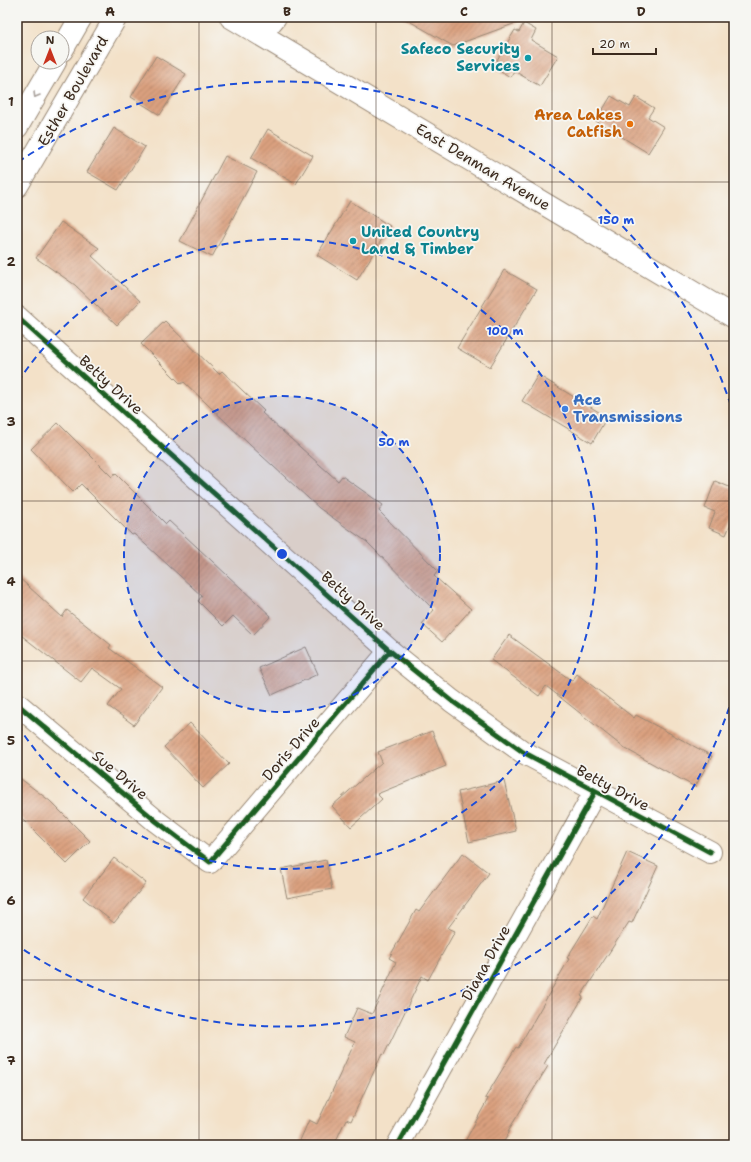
<svg xmlns="http://www.w3.org/2000/svg" width="751" height="1162" viewBox="0 0 751 1162" font-family="'Shantell Sans',sans-serif">
<style>
.building{fill:url(#building-hatch)}
.lines{fill:none;stroke-linecap:round;stroke-linejoin:round}
.minor-casing{stroke:#978673;stroke-width:24}
.major-casing{stroke:#978673;stroke-width:24}
.path{stroke:#978673;stroke-width:2.5;stroke-dasharray:3 3;stroke-linecap:butt}
.minor{stroke:#fff;stroke-width:22}
.major{stroke:#fff;stroke-width:22}
.cycleway-casing{stroke:#f6f6f2;stroke-width:8}
.cycleway{stroke:#1b5e20;stroke-width:5}
.oneway{stroke:#a79f9a}
.grid{fill:none;stroke:#3b2a1e;stroke-width:1;stroke-opacity:0.55}
.ring{fill:none;stroke:#1d4ed8;stroke-width:2;stroke-dasharray:7 5}
.culture-dot{fill:#0f9aa8;stroke:#f6f6f2;stroke-width:1.5}
.food-dot{fill:#e8710a;stroke:#f6f6f2;stroke-width:1.5}
.shop-dot{fill:#3f7fe0;stroke:#f6f6f2;stroke-width:1.5}
.labels{text-anchor:middle;stroke-width:3.5;stroke-linejoin:round;paint-order:stroke}
.culture-label{font-size:15px;font-weight:bold;fill:#0d838f;stroke:#f6f6f2;text-anchor:end}
.street-label{font-size:15px;fill:#3b2a1e;stroke:#f6f6f2}
.food-label{font-size:15px;font-weight:bold;fill:#c56008;stroke:#f6f6f2;text-anchor:end}
.shop-label{font-size:15px;font-weight:bold;fill:#366cbe;stroke:#f6f6f2;text-anchor:start}
.centre{fill:#1d4ed8;stroke:#f6f6f2;stroke-width:2}
.ring-label{font-size:12px;text-anchor:middle;font-weight:bold;fill:#1d4ed8;stroke:#f6f6f2;stroke-width:3.5;stroke-linejoin:round;paint-order:stroke}
.neatline{fill:none;stroke:#3b2a1e;stroke-width:1.5}
.grid-label{font-size:13px;text-anchor:middle;font-weight:bold;fill:#3b2a1e}
</style>
<defs>
<pattern id="building-hatch" width="6" height="6" patternUnits="userSpaceOnUse"><rect width="6" height="6" fill="#daa07f"/><path d="M-1 1l2-2M0 6l6-6M5 7l2-2" fill="none" stroke="#b28367"/></pattern>
</defs>
<rect width="100%" height="100%" fill="#f6f6f2"/>
<filter id="ink" filterUnits="userSpaceOnUse"><feTurbulence type="fractalNoise" baseFrequency=".025" numOctaves="2"/><feDisplacementMap in="SourceGraphic" scale="8" xChannelSelector="R" yChannelSelector="G"/><feConvolveMatrix kernelMatrix="1 2 1 2 8 2 1 2 1" color-interpolation-filters="sRGB"/></filter>
<filter id="wash" filterUnits="userSpaceOnUse"><feTurbulence type="fractalNoise" baseFrequency=".012" numOctaves="4" result="noise"/><feDisplacementMap in="SourceGraphic" scale="16" xChannelSelector="R" yChannelSelector="G"/><feGaussianBlur stdDeviation="0.9" result="paint"/><feColorMatrix in="noise" values="0 0 0 0 0 0 0 0 0 0 0 0 0 0 0 0 0 1.4 0 .05"/><feComposite in="paint" operator="in"/></filter>
<g filter="url(#wash)">
<rect width="100%" height="100%" fill="#f3e1c8"/>
<g id="blocks">
<g class="building">
<polygon points="402,17 527,17 527,19 453,46"/>
<polygon points="524,23 536,30 531,40 558,56 540,86 514,71 510,77 496,68 500,62 497,60 515,30 519,32"/>
<polygon points="156,56 186,74 160,115 131,97"/>
<polygon points="611,96 630,107 636,97 654,108 648,117 664,127 648,153 596,121"/>
<polygon points="114,128 145,147 118,190 87,172"/>
<polygon points="268,129 313,156 296,184 251,158"/>
<polygon points="225,156 257,172 212,257 180,241"/>
<polygon points="350,201 390,226 357,280 317,255"/>
<polygon points="61,222 99,248 92,256 140,301 117,325 75,285 36,258"/>
<polygon points="504,270 537,289 490,367 457,348"/>
<polygon points="165,321 219,374 222,371 264,411 262,413 338,481 342,476 383,505 379,511 438,571 434,576 471,609 442,642 422,624 434,610 367,542 319,508 250,445 184,382 181,384 141,344"/>
<polygon points="538,375 607,417 592,443 522,401"/>
<polygon points="58,423 112,477 115,473 166,524 169,521 271,616 253,635 233,616 223,626 198,601 202,596 134,534 132,535 81,484 73,492 31,449"/>
<polygon points="715,481 734,489 734,516 726,535 709,528 715,512 705,508"/>
<polygon points="17,576 62,617 67,610 111,645 109,648 162,687 134,725 108,706 121,689 92,668 81,682 17,632"/>
<polygon points="509,635 572,681 577,674 634,718 636,715 712,756 695,787 624,748 546,686 539,696 491,660"/>
<polygon points="306,647 318,674 272,695 259,668"/>
<polygon points="190,723 229,764 203,788 164,747"/>
<polygon points="432,731 446,766 377,794 382,799 351,827 332,806 382,762 378,752"/>
<polygon points="17,776 50,801 90,841 67,864 17,814"/>
<polygon points="504,781 516,831 469,842 458,792"/>
<polygon points="627,852 658,866 632,923 629,922 581,996 583,997 544,1064 548,1066 508,1131 510,1131 502,1145 463,1145 488,1099 485,1098 516,1047 518,1048 569,959 567,958 593,916 597,919"/>
<polygon points="463,853 489,873 448,928 455,931 428,980 422,976 384,1055 382,1054 351,1121 346,1119 334,1145 298,1145 309,1120 317,1124 355,1042 344,1037 357,1008 372,1014 396,962 389,958 416,910 419,912"/>
<polygon points="114,858 146,883 114,923 83,898"/>
<polygon points="326,860 332,889 287,898 281,869"/>
</g>
</g>
</g>
<g filter="url(#ink)">
<use href="#blocks" fill-opacity="0" stroke="#978673" stroke-width="1"/>
<g class="lines">
<defs>
<g id="minor">
<polyline points="261,34 275,17"/>
<polyline points="62,50 81,17"/>
<polyline points="17,127 55,62"/>
<polyline points="17,186 116,17"/>
<polyline points="17,317 390,651 452,701 523,752 710,852"/>
<polyline points="17,704 156,821 210,862 390,651"/>
<polyline points="398,1145 595,792"/>
</g>
<polyline id="major" points="231,17 734,317"/>
</defs>
<use href="#minor" class="minor-casing"/>
<use href="#major" class="major-casing"/>
<polyline class="path" points="731,476 734,477"/>
<use href="#minor" class="minor"/>
<use href="#major" class="major"/>
<defs>
<g id="cycleway">
<polyline points="17,317 390,651 452,701 523,752 710,852"/>
<polyline points="17,704 156,821 210,862 390,651"/>
<polyline points="398,1145 595,792"/>
</g>
</defs>
<use href="#cycleway" class="cycleway-casing"/>
<use href="#cycleway" class="cycleway"/>
</g>
<defs><path id="oneway-chevron" d="M-2-3.5L2.5 0L-2 3.5" fill="none" stroke-width="1.6" stroke-linecap="round" stroke-linejoin="round"/></defs>
<use class="oneway" href="#oneway-chevron" transform="translate(36 95) rotate(120)"/>
</g>
<path class="grid" d="M199 17V1145M376 17V1145M552 17V1145M17 182H734M17 341H734M17 501H734M17 661H734M17 821H734M17 980H734"/>
<circle cx="282" cy="554" r="158" fill="#1d4ed8" fill-opacity=".12"/>
<g class="ring">
<circle cx="282" cy="554" r="158"/>
<path d="M18 382A315 315 0 1 1 18 726"/>
<path d="M733 696A473 473 0 0 1 18 946M18 162A473 473 0 0 1 733 412"/>
</g>
<g class="culture-dot">
<circle cx="528" cy="58" r="4"/>
<circle cx="353" cy="241" r="4"/>
</g>
<circle class="food-dot" cx="630" cy="124" r="4"/>
<circle class="shop-dot" cx="565" cy="409" r="4"/>
<g class="labels">
<g class="culture-label">
<text x="520" y="54">Safeco Security<tspan x="520" dy="17">Services</tspan></text>
<text x="361" y="237" text-anchor="start">United Country<tspan x="361" dy="17">Land &amp; Timber</tspan></text>
</g>
<g class="street-label">
<text transform="translate(73 91) rotate(-60)" y="5">Esther Boulevard</text>
<text transform="translate(483 167) rotate(31)" y="5">East Denman Avenue</text>
<text transform="translate(111 385) rotate(42)" y="5">Betty Drive</text>
<text transform="translate(353 601) rotate(42)" y="5">Betty Drive</text>
<text transform="translate(291 749) rotate(-49)" y="5">Doris Drive</text>
<text transform="translate(120 775) rotate(40)" y="5">Sue Drive</text>
<text transform="translate(613 788) rotate(28)" y="5">Betty Drive</text>
<text transform="translate(486 963) rotate(-61)" y="5">Diana Drive</text>
</g>
<g class="food-label">
<text x="622" y="120">Area Lakes<tspan x="622" dy="17">Catfish</tspan></text>
</g>
<g class="shop-label">
<text x="573" y="405">Ace<tspan x="573" dy="17">Transmissions</tspan></text>
</g>
</g>
<circle cx="282" cy="554" r="6" class="centre"/>
<g class="ring-label">
<text x="616" y="224">150 m</text>
<text x="505" y="335">100 m</text>
<text x="394" y="446">50 m</text>
</g>
<rect width="751" height="1162" fill="none" stroke="#f6f6f2" stroke-width="44"/>
<g transform="translate(50 50)"><circle r="19" fill="#f6f6f2" stroke="#aba49d"/>
<path d="M0-3L7 15L0 10L-7 15Z" fill="#c8321e"/>
<text y="-6" font-size="11" font-weight="bold" text-anchor="middle" fill="#3b2a1e">N</text>
</g>
<path d="M593 48v6h63v-6" fill="none" stroke="#3b2a1e" stroke-width="2"/>
<text x="599" y="48" font-size="12" fill="#3b2a1e" stroke="#f6f6f2" stroke-width="3" paint-order="stroke">20 m</text>
<rect x="22" y="22" width="707" height="1118" class="neatline"/>
<g class="grid-label">
<text x="110" y="16">A</text>
<text x="287" y="16">B</text>
<text x="464" y="16">C</text>
<text x="641" y="16">D</text>
<text x="11" y="106">1</text>
<text x="11" y="266">2</text>
<text x="11" y="426">3</text>
<text x="11" y="586">4</text>
<text x="11" y="745">5</text>
<text x="11" y="905">6</text>
<text x="11" y="1065">7</text>
</g>
</svg>
